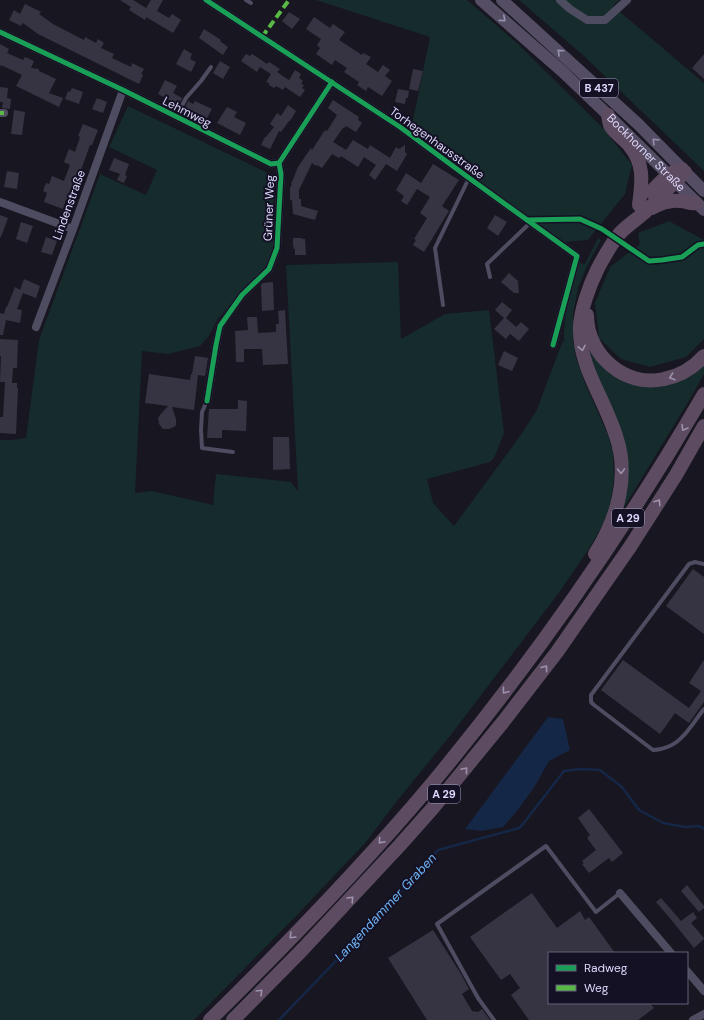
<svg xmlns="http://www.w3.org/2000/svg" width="704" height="1020" viewBox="0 0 704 1020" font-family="'DM Sans',sans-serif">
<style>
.green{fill:#152b2c}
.water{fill:#152747}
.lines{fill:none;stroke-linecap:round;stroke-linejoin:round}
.stream{stroke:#152747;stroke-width:2.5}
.building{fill:#363442}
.service{stroke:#4d4c60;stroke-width:4}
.minor{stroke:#4d4c60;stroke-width:8}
.primary{stroke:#544d64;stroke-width:12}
.motorway{stroke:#5d4c61;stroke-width:14}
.quiet{stroke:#58b947;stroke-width:4;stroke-dasharray:8 4;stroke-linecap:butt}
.cycleway-casing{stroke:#151125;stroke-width:8}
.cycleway{stroke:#1a9f57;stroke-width:5}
.oneway{stroke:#9892b0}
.oneway2{stroke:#9d92ae}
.labels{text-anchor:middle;stroke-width:4;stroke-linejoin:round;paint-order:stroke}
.shield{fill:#151125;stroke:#a19cbc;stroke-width:1}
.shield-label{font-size:11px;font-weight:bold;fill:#ddd8fc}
.street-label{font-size:12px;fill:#ddd8fc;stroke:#151125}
.water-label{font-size:13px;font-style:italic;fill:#6fb4f3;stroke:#151125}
</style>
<rect width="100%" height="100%" fill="#181620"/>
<g class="green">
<polygon points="316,0 467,0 517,43 603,128 632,165 625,194 588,240 565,242 489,188 411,130 430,37"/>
<polygon points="519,0 619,0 613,6 704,83 704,171 584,56"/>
<path d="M128 106 268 173 274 180 273 246 267 266 245 287 217 320 209 336 200 346 168 354 142 351 135 493 152 491 213 505 216 474 291 482 298 491 286 265 398 262 401 339 445 314 489 310 504 433 494 458 490 462 427 479 433 503 454 526 515 443 536 412 562 343 564 341C563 314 572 289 579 263L585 264 598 238 601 240 588 264 578 288 573 314V340L576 358 585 383 608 435 613 452 614 478 611 502 603 524 589 549 558 594 450 736 397 801 366 842 298 914 194 1020H0V440H12L26 438 39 340 100 174 146 195 157 170 109 147Z"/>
<polygon points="669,221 704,240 704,339 686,357 650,367 621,359 599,338 595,303 610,267 640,244 638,233"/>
<polygon points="588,338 641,383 704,359 704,374 690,399 620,514 623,489 592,370"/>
</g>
<polygon class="water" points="548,717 563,719 570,750 549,761 535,786 517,811 503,827 481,831 465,829"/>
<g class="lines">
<polyline class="stream" points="279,1020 381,914 438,850 519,828 523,824 564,771 581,769 600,770 622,787 639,810 663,823 685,827 699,826 704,829"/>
</g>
<g class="building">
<polygon points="120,0 133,0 146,8 151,0 163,0 157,11 169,18 172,14 181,20 173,33 146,17 145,20 129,10 131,7"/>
<polygon points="25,4 41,12 39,14 53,24 84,40 85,37 96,43 98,39 104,43 101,48 114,54 112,58 131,67 132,63 144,69 141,74 143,75 139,84 38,34 23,23 21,26 9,20 14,10 20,14"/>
<polygon points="289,12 300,19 292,29 282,21"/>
<polygon points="314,17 330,28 333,24 345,32 339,40 362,55 363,53 371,57 366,64 378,72 383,65 390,70 385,76 392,81 382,96 368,87 366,91 357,85 359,82 344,72 347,68 335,60 332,65 316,54 320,48 317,45 321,39 306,29"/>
<polygon points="204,29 221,40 220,41 228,47 223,55 199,38"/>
<polygon points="0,44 9,49 7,53 23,60 25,57 34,61 31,68 39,69 39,71 56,79 49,93 63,98 59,107 16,86 22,75 1,65 0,67"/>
<polygon points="184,49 192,54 190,59 196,62 191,72 176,64"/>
<polygon points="246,54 250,56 252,54 267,64 269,62 280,69 277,72 289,80 295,70 301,74 299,78 303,81 301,84 304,85 302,88 305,90 300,97 285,87 283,90 276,86 274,88 269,85 269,83 266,82 271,74 260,67 257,72 241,61"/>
<polygon points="704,54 704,79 692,68"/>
<polygon points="220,61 230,67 223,79 213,73"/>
<polygon points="413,69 423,71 418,91 409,89"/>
<polygon points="165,80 177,86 173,93 182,98 179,105 158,94"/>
<polygon points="0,87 8,88 7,98 11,99 10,109 2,108 3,102 0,102"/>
<polygon points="72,88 83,92 79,104 65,99 68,91 70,92"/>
<polygon points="398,89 409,91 408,98 406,98 405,104 395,102"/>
<polygon points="97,98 107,102 103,113 92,109"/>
<polygon points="333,100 359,117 358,120 362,123 356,132 346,126 344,128 343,128 333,142 346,150 353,140 368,149 370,145 390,158 396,147 399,149 405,145 405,152 407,154 397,171 386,164 375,180 369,175 376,165 364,157 358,167 341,156 339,158 332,154 322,168 317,165 316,166 312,163 299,190 299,199 301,199 301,206 318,211 315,220 293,214 292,200 290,200 290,188 292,184 291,184 298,167 311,148 312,150 325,130 327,131 337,115 328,108"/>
<polygon points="188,101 193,104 195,101 212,109 207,118 185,108"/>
<polygon points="288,105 296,111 290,121 289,121 281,132 279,131 270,149 261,145 265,137 266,137 274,127 270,124 277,113 281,116"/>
<polygon points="227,107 237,112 234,117 246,123 240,135 217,123"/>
<polygon points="14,110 25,112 22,135 11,134"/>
<polygon points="83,124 98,130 92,145 90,145 70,201 66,199 63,209 44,202 47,193 43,191 46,183 49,184 52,176 64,181 70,165 64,162 69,149 75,152 80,137 78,136"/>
<polygon points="114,158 129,164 125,175 127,176 124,183 117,180 120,174 109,170"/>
<polygon points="433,164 459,180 442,206 449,211 424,252 413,245 416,240 414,239 427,218 420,213 430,197 417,189 407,205 401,201 404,196 396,190 406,173 421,183"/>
<polygon points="7,171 19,173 17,189 4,187"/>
<polygon points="0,215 8,218 1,237 0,237"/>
<polygon points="495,215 507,222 498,236 487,228"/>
<polygon points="21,222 33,226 27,243 16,239"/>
<polygon points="46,237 57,241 52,255 41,252"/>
<polygon points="293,238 302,238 302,239 305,239 306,255 295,255 295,249 294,249 293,245"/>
<polygon points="509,273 518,281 519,293 514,293 501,282"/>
<polygon points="24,279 40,286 36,298 23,293 17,309 22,310 20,323 6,320 3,335 0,335 0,313 4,314 6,307 7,307 15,287 20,290"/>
<polygon points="273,282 274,310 262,311 261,285 263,283"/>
<polygon points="502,302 512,310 506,318 516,327 521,322 529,329 519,341 510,334 506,339 494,329 504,318 495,310"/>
<polygon points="285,310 288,364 263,365 262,349 244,349 244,362 236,362 235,331 248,330 247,317 257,317 258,333 276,332 276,324 279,324 278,311"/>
<polygon points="0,339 18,340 17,368 13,368 12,383 17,383 17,388 18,388 16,434 0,433 0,417 3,417 5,382 0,382 1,356 0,356"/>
<polygon points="504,351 518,358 512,371 498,365"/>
<polygon points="195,356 208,358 205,376 198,375 194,410 172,407 176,419 176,425 174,427 169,429 163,429 159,424 158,418 160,415 168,406 145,403 149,374 190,380 191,374 198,375 192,374"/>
<polygon points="238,400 247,401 246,431 222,430 222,438 207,438 209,409 238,409"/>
<polygon points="273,437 289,437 290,469 273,470"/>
<polygon points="693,569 704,577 704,634 666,606"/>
<polygon points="623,660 689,708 701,691 689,683 704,660 704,702 689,723 675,713 660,734 601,690"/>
<polygon points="589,809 623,853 612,862 609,858 589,873 582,864 584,863 582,861 596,850 587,838 590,835 578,818"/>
<polygon points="687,885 704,906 704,908 699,912 681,891"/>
<polygon points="532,893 557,928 580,911 585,920 589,917 615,953 549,953 549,1003 650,1003 654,1008 638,1020 529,1020 511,995 520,988 510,974 501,980 470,937"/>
<polygon points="661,898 681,921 693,912 697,918 691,923 704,938 704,939 694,948 669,917 656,902"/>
<polygon points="433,930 461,974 469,989 462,994 472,1011 478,1012 482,1009 490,1020 427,1020 388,958"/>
</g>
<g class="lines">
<g class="service">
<polyline points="246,0 251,3"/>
<polyline points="176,117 186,98 201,81 211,67"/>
<polyline points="490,277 487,264 530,223"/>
<polyline points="443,305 435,248 469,178"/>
<polyline points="207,401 202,412 201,430 202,448 233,452"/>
<path d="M704 564 695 562 689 564 591 695V702L594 705 653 750C663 750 675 745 682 737 690 730 697 717 704 709"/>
<polyline points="494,1020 478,998 437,924 546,846 596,912 620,893"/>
</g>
<g class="minor">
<polyline points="206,0 400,127 469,178 577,256 553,345"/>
<polyline points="560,0 570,9 587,20 605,20 627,0"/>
<polyline points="0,32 123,90 271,164 279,163 332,82"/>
<polyline points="0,113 4,113"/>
<polyline points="0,202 73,229"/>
<polyline points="36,327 73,229 123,90"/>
<polyline points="207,401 216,345 220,326 242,295 269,269 277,248 281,174 279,163"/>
<polyline points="620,893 671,953"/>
<polyline points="687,971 704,991"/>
<polyline points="693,1020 704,1014"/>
</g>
<g class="primary">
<path id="s1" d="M481 0 563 72 608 115 704 210"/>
<polyline points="502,0 638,124 704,191"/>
</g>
<g class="motorway">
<path d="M608 115C609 119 609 124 611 127 616 134 624 139 629 145 645 164 642 182 639 205"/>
<path d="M651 192C661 182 668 172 682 169"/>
<path d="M652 208C661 203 669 200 680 201 687 201 689 204 696 203"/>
<path d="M587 315C587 355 625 388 664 379 680 376 694 367 704 356"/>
<path d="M595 554C617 519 630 476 616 436 612 423 606 410 600 397 590 376 580 354 580 331 579 313 590 284 598 268 605 255 612 242 621 232 628 225 637 219 644 213 658 200 671 185 685 172"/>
<path d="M210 1020C286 945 361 868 430 786 532 663 624 532 704 394"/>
<polyline points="233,1020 303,949 400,845 432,809 503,722 557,652 630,547 676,475 704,426"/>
</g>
<g class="quiet">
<polyline points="262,37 289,0"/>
<polyline points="0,113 4,113"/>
</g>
<defs>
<g id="cycleway">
<polyline points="206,0 400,127 469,178 577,256 553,345"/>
<polyline points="0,32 123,90 271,164 279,163 332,82"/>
<polyline points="527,220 580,219 602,229 649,261 662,260 682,257 698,245 704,244"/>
<polyline points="207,401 216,345 220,326 242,295 269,269 277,248 281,174 279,163"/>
</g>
</defs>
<use href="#cycleway" class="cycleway-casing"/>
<use href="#cycleway" class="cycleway"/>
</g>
<defs><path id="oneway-chevron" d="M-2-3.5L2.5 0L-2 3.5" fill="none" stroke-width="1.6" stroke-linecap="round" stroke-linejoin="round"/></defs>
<g class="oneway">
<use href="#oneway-chevron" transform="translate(503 19) rotate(41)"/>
<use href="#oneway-chevron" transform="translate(560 52) rotate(-138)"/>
<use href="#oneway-chevron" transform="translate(655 141) rotate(-135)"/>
</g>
<g class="oneway2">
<use href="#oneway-chevron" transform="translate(582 348) rotate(78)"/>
<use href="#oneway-chevron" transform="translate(672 377) rotate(161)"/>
<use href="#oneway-chevron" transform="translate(684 428) rotate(121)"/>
<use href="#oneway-chevron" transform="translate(621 471) rotate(89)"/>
<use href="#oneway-chevron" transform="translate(658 502) rotate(-57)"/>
<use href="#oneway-chevron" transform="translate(545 668) rotate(-53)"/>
<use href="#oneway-chevron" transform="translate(505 691) rotate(128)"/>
<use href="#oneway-chevron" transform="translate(465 770) rotate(-50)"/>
<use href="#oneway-chevron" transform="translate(381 841) rotate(131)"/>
<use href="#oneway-chevron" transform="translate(351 899) rotate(-47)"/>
<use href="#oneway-chevron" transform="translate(292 936) rotate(134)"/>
<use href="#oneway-chevron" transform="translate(260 992) rotate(-45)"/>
</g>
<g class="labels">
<g class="shield">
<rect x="580" y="79" width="38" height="18" rx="3"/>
<rect x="612" y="509" width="32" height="18" rx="3"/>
<rect x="428" y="785" width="32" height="18" rx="3"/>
</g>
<g class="shield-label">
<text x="599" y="92">B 437</text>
<text x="628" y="522">A 29</text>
<text x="444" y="798">A 29</text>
</g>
<g class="street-label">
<text transform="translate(187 112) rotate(27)" y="4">Lehmweg</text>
<text transform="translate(437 143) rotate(36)" y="4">Torhegenhausstraße</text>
<text dy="4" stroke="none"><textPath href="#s1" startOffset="225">Bockhorner Straße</textPath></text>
<text transform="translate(69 205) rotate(-70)" y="4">Lindenstraße</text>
<text transform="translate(269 208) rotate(-88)" y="4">Grüner Weg</text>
</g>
<g class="water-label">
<text transform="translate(385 907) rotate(-47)" y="5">Langendammer Graben</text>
</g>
</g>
<rect x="548" y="952" width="140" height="52" fill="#151125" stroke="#65617b"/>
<rect x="556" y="965" width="20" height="6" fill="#1a9f57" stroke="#65617b"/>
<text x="584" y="972" font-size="12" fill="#ddd8fc">Radweg</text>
<rect x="556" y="985" width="20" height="6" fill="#58b947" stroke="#65617b"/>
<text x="584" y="992" font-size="12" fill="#ddd8fc">Weg</text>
</svg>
